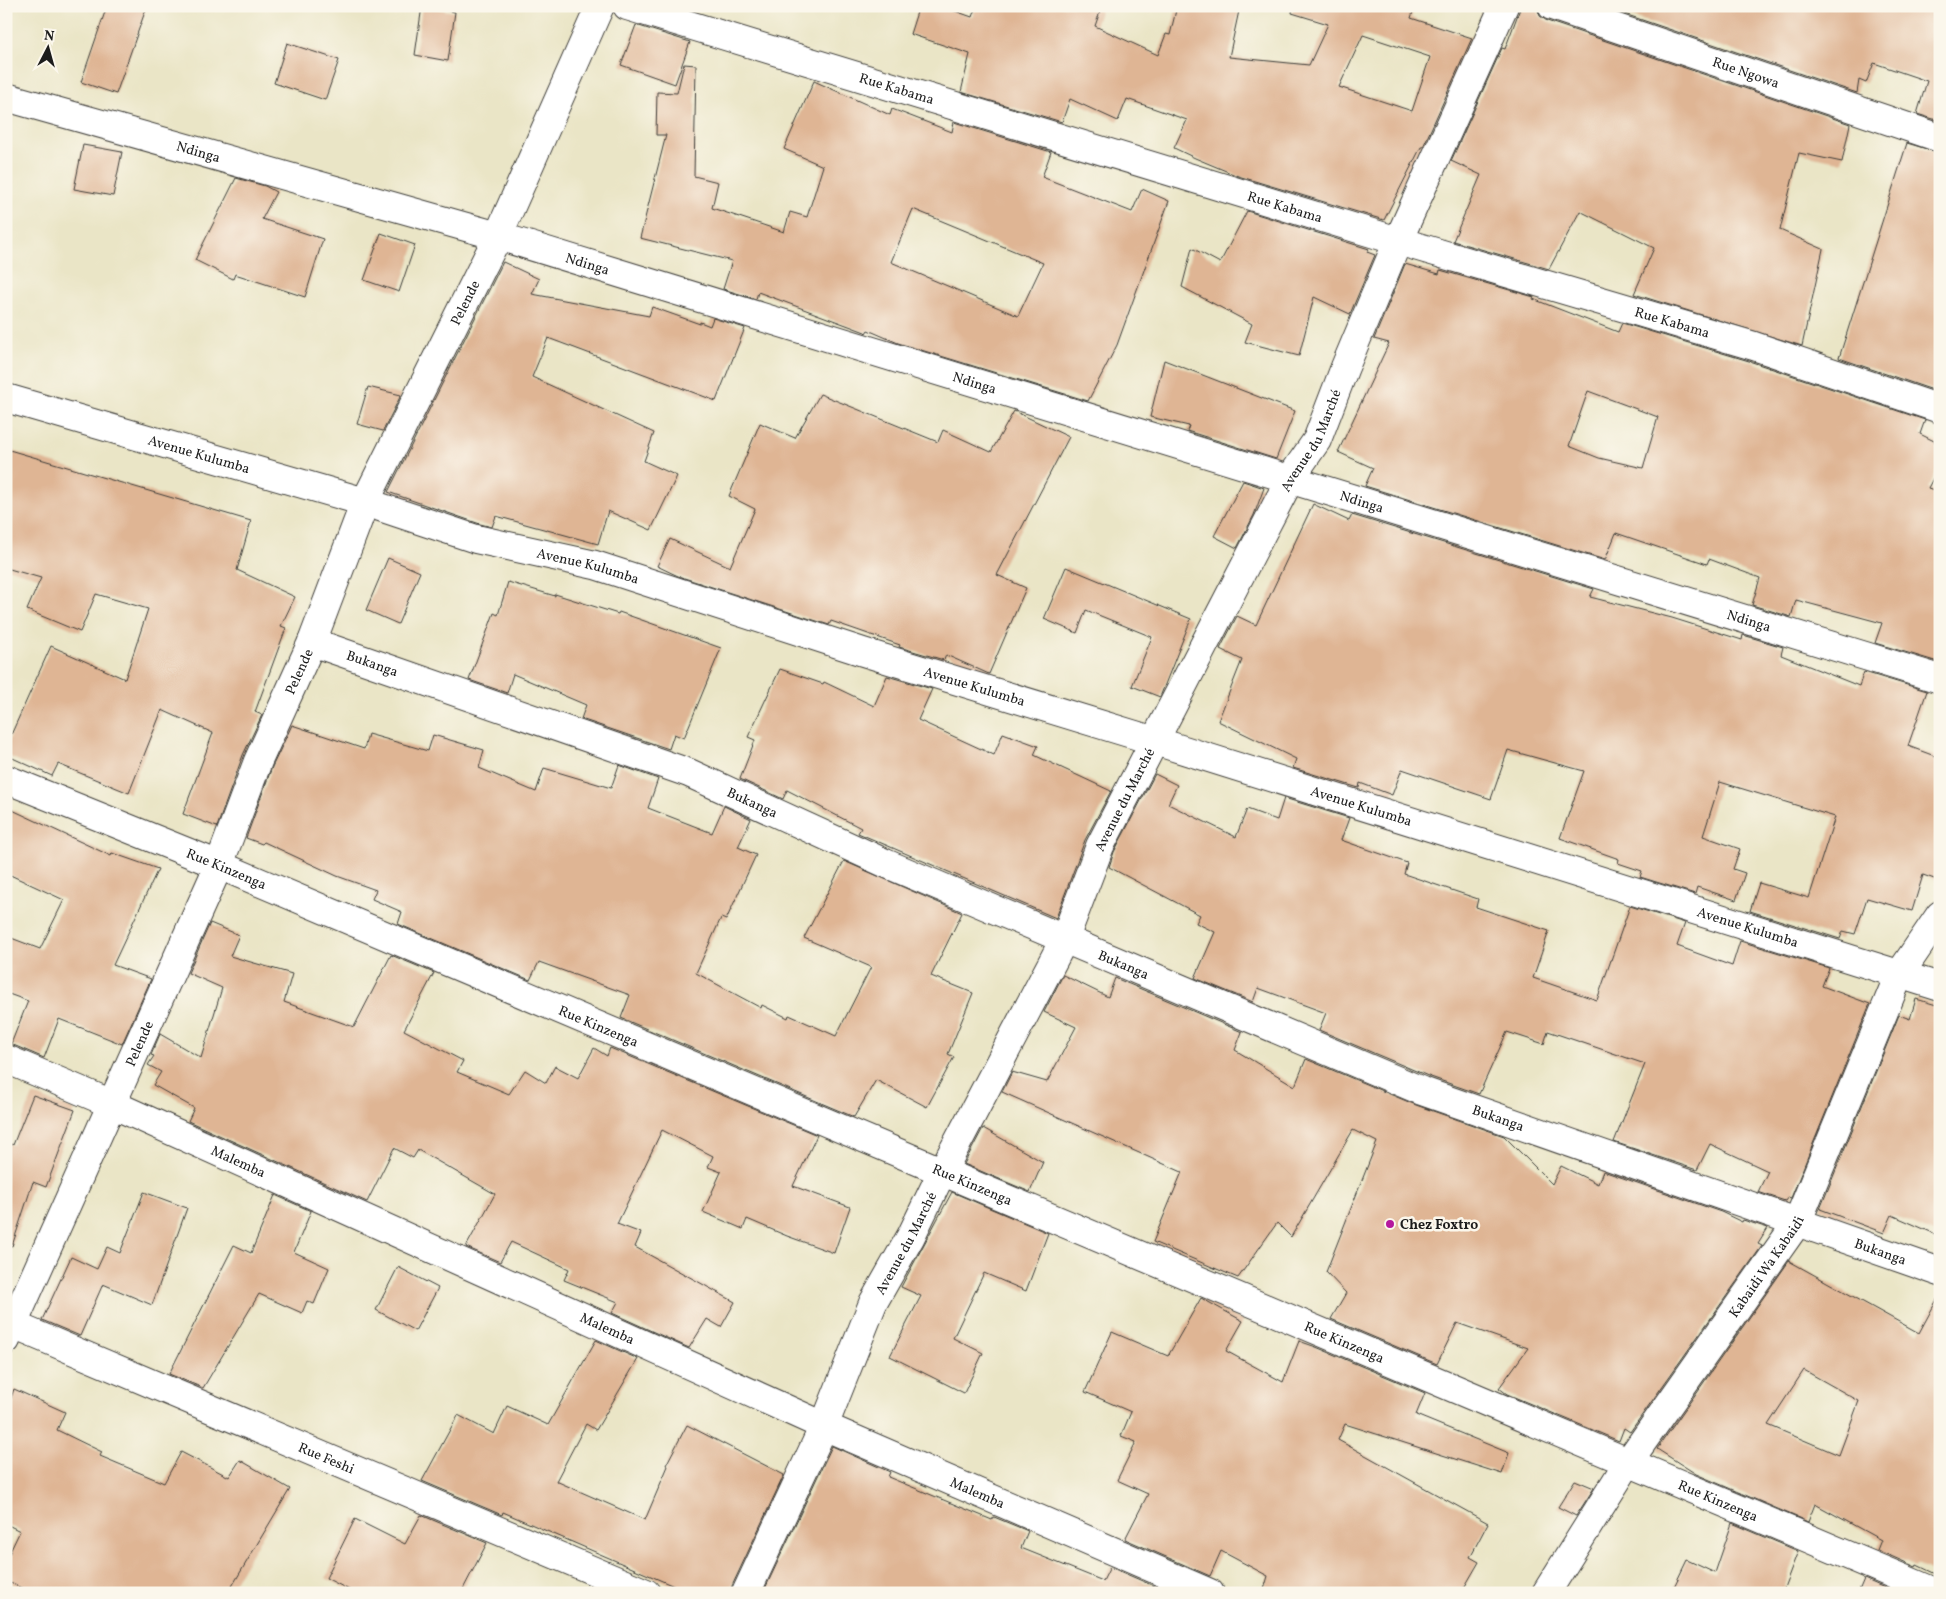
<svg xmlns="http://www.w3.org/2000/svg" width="1946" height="1599" viewBox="0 0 1946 1599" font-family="Vollkorn,serif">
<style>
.building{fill:#dfb594;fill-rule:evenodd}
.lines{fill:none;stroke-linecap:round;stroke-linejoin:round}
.minor-casing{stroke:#3b3a36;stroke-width:30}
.minor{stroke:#fff;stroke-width:28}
.poi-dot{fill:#b5179e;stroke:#fbf7ec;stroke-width:2}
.labels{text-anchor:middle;stroke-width:5;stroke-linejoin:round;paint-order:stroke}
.street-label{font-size:14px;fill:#1c1c1c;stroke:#fbf7ec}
.poi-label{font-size:14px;font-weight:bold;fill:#1c1c1c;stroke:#fbf7ec;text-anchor:start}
</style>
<rect width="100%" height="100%" fill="#fbf7ec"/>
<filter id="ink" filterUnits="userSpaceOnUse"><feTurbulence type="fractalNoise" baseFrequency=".02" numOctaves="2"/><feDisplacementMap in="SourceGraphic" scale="10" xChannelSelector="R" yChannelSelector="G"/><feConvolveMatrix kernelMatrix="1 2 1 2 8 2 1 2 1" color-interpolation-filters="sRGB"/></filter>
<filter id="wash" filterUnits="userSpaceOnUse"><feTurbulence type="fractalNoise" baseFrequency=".0096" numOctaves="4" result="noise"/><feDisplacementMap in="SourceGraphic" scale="20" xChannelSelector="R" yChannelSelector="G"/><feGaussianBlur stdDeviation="1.12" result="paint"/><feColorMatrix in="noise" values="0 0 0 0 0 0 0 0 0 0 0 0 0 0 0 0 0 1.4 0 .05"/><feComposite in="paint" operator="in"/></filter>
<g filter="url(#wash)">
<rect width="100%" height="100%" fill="#eae5c6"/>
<g id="blocks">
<g class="building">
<polygon points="107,6 147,6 116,94 81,82"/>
<polygon points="422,6 455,12 448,61 415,55"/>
<path d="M919 6H941L972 17 976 6H1102L1095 26 1158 55 1166 34 1170 35 1177 6H1240L1229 57 1309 65 1328 24 1292 13 1293 6H1415L1411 18 1472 38 1423 147H1421L1384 220 1238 176 1195 158 1174 148 1187 120 1127 99 1118 121 1070 99 1062 122 961 92 970 54 910 34ZM1363 35 1430 57 1412 111 1339 87Z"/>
<polygon points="1521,6 1537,6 1540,16 1547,21 1850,124 1842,162 1799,153 1780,230 1823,249 1802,346 1634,294 1654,248 1580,211 1549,269 1453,241 1481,175 1451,161 1502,48 1505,49"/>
<polygon points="1601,6 1940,6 1940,121 1917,114 1927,81 1874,63 1866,83 1859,80 1857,93"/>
<polygon points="636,25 690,42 675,84 621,65"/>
<polygon points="287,43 339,60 325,100 274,83"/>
<path d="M684 64 696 65 694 176 718 182 712 208 784 232 790 212 807 217 823 166 784 149 814 81 890 115 892 109 952 132 954 122 1051 152 1042 177 1132 212 1142 189 1169 201 1117 345 1088 401 898 343 868 330 866 333 865 332 758 292 756 299 723 289 732 261 640 238 666 135H656L657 92 677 93ZM913 209 1043 263 1018 316 891 262Z"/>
<polygon points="1907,143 1940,153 1940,380 1936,391 1839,358"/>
<polygon points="83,145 122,152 113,196 74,189"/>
<polygon points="236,178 265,186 276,192 262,219 323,239 305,297 235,274 233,279 195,260"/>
<polygon points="1247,211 1369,249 1367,252 1375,255 1350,314 1314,297 1299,356 1245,342 1252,324 1182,287 1192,248 1220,263"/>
<polygon points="381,233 415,245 399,292 364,280"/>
<polygon points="503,262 539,279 532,294 649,316 652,307 700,324 700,322 710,326 713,318 745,328 716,401 548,338 532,377 654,433 644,461 677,476 651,530 608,511 598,544 496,516 492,527 480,524 388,492"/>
<path d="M1405 264 1439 274 1440 270 1534 297 1533 299 1618 332 1622 323 1749 361 1925 420 1920 434 1940 444V465L1928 488 1940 492V656L1938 662 1875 643 1882 623 1796 600 1791 617 1752 605 1760 578 1709 559 1707 564 1616 533 1605 560 1365 486 1373 468 1338 452 1389 343 1374 339ZM1588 391 1658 417 1643 468 1599 458 1569 446Z"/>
<polygon points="1164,360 1295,411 1276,459 1187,431 1189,426 1150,417"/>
<polygon points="368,387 401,395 383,431 357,424"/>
<polygon points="820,394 938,442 943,430 991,452 1014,411 1069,437 997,575 1026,588 989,674 946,655 944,660 899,647 900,645 831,621 829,625 678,576 657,566 670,539 730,567 755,509 729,496 760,423 795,438"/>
<polygon points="6,449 251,521 237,570 295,597 281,626 286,628 255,712 262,715 243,755 217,827 183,814 213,733 162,710 129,793 58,764 52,776 6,755 6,746 51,646 125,679 148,609 96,594 80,632 27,610 41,578 6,568"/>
<polygon points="1243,481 1264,488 1254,515 1237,548 1214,536"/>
<polygon points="1313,504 1349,521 1352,515 1594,589 1590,597 1672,618 1742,640 1743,635 1783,647 1781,655 1859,686 1864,672 1927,691 1908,746 1940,758 1940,881 1923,875 1912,911 1867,898 1855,934 1843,931 1840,939 1750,911 1759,883 1809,898 1835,817 1720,782 1703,836 1740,849 1733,869 1745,873 1736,900 1697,887 1695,894 1640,877 1642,871 1618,863 1619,859 1560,838 1584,771 1508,750 1491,799 1402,769 1392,795 1360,783 1359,788 1293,768 1296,759 1218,721 1242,660 1220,649 1237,616 1256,625"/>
<polygon points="388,558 420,572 398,624 366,610"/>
<polygon points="1066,567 1191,619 1160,697 1132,686 1152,637 1086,610 1077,633 1044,619"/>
<polygon points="508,582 555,596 555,594 618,614 619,612 721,648 684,738 674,734 669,749 581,719 586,705 513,674 507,693 469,680 494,613 498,615"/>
<polygon points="780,669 823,684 824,682 874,706 887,676 932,689 918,720 994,755 1003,733 1038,746 1034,755 1111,791 1085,840 1056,918 858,833 861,828 787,790 783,799 740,779 755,740 748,737"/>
<polygon points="292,725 364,749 368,734 428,751 433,735 484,750 479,768 536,792 544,768 611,788 619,765 658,779 648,808 712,833 724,806 751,819 738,847 756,855 726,920 721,918 696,973 761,1008 762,1005 788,1018 789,1015 836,1036 871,967 804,938 844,861 962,913 931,976 973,993 948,1054 954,1057 927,1107 876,1080 854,1117 621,1018 630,995 539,962 530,980 398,924 402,912 372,899 376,890 337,876 264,842 262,844 246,838 272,767"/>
<polygon points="1155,774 1177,785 1168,804 1236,837 1247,809 1277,820 1284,798 1349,818 1341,840 1407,863 1404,874 1478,899 1476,907 1549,931 1533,978 1597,1000 1630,906 1685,923 1677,946 1732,966 1740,941 1829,968 1822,986 1870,1004 1791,1198 1788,1197 1785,1201 1758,1192 1768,1171 1710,1144 1697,1170 1614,1142 1645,1064 1548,1031 1544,1044 1507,1032 1479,1094 1428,1076 1319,1030 1326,1013 1258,988 1253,1002 1195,978 1215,932 1196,923 1200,915 1109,867 1114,852"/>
<polygon points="6,807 111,856 112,853 158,869 113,965 151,979 122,1044 59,1019 44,1058 11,1044 28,1001 6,993 6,936 40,949 64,900 6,873"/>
<polygon points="210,923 239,935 230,956 292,974 284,1002 354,1027 391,955 434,973 404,1030 463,1061 457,1072 509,1094 525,1070 546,1083 555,1066 578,1078 594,1048 607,1056 610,1048 817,1135 793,1186 850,1207 834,1253 787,1236 747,1219 743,1229 703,1212 721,1172 708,1167 713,1156 662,1130 617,1224 641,1233 635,1247 735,1302 721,1327 707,1319 689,1348 612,1313 618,1302 564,1280 569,1269 511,1242 500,1262 466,1247 495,1194 418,1150 413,1158 394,1148 367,1202 188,1121 194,1108 153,1085 161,1072 148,1065 154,1056 151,1055 160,1034 201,1058 222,988 188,973"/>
<polygon points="1063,975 1108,997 1115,978 1242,1032 1235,1050 1295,1086 1306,1059 1416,1105 1504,1136 1552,1184 1561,1166 1598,1184 1603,1171 1721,1212 1742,1222 1743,1220 1768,1228 1758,1244 1762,1246 1630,1432 1624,1428 1619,1441 1507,1394 1499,1388 1528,1348 1457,1323 1437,1364 1331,1319 1346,1293 1326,1272 1377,1142 1353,1130 1291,1237 1277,1223 1238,1278 1153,1242 1182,1172 1002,1092 1012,1072 1047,1082 1076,1027 1044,1012"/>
<polygon points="1916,999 1940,1006 1940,1236 1892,1215 1884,1233 1820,1209 1899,1015 1910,1019"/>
<polygon points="33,1095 75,1110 46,1187 33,1182 12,1246 6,1245 6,1142 13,1145"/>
<polygon points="983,1128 1043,1162 1030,1192 964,1164"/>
<polygon points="144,1192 187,1208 152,1305 103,1284 80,1336 42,1320 71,1257 97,1269 107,1247 120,1253"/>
<polygon points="952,1192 1048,1233 1026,1291 984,1273 953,1338 983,1353 964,1393 890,1356 921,1296 901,1287"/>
<polygon points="275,1195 311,1211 294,1252 329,1268 314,1304 307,1301 302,1313 259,1294 203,1388 169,1374 234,1245 251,1253"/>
<path d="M1789 1261 1919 1333 1940 1294V1576L1917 1565 1916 1567 1877 1550 1881 1540 1815 1504 1808 1522 1696 1474 1657 1449ZM1804 1370 1859 1401 1839 1455 1768 1425Z"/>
<polygon points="398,1267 438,1288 415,1331 376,1310"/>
<polygon points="1201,1298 1243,1321 1226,1351 1283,1382 1299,1341 1316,1347 1425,1393 1416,1415 1509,1453 1502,1474 1345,1424 1338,1440 1488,1523 1470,1557 1479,1562 1461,1593 1263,1593 1268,1576 1221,1551 1210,1576 1125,1539 1148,1494 1117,1480 1136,1442 1121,1436 1131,1412 1085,1392 1112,1332 1168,1356"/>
<polygon points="596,1340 638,1359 596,1430 586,1424 556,1481 645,1520 668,1466 666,1465 687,1425 784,1475 732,1586 731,1593 690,1593 503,1512 502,1515 422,1481 458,1415 494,1434 507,1406 548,1425"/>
<polygon points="14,1389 65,1412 57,1430 102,1452 100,1456 164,1483 181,1452 229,1477 240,1460 290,1489 228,1593 32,1593 6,1581 6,1560 20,1531 6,1524 6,1412"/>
<polygon points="832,1446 890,1472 888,1477 992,1520 994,1517 1028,1531 1021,1548 1103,1581 1110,1567 1170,1593 763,1593"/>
<polygon points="1575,1480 1594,1488 1576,1516 1558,1507"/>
<polygon points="421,1515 487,1543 461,1593 355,1593 326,1578 355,1519 405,1544"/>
<polygon points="1732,1523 1798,1551 1782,1593 1671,1593 1687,1560 1715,1573"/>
<polygon points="1864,1579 1896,1593 1858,1593"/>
</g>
</g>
</g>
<g filter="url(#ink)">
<use href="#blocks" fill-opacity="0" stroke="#3b3a36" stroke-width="1"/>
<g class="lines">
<defs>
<g id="minor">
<path id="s1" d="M627 6 1398 241 1754 346 1940 409"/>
<path id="s2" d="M1552 6 1940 138"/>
<path id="s3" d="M6 97 498 236 1940 679"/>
<path id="s4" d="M6 398 365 502 476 539 595 565 863 652 1155 741 1940 987"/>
<path id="s5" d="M312 642 689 773 885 863 1422 1091 1940 1272"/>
<path id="s6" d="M6 779 219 865 1937 1593"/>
<path id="s7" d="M6 1059 112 1104 824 1426 1210 1593"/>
<path id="s8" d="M6 1322 646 1593"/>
<path id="s9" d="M6 1340 219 865 258 761 312 642 365 502 498 236 600 6"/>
<path id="s10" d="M746 1593 824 1426 873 1303 911 1236 942 1172 1065 938 1100 846 1290 479 1317 440 1345 367 1398 241 1504 6"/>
<path id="s11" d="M1546 1593 1629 1461 1797 1223 1899 975 1940 915"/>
</g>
</defs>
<use href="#minor" class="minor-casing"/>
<use href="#minor" class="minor"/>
</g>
</g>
<circle class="poi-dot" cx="1390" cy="1224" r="5"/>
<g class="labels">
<g class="street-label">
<text dy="5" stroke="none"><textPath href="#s2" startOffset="205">Rue Ngowa</textPath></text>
<text dy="5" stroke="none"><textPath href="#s1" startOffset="282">Rue Kabama</textPath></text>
<text dy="5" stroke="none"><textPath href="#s3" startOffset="200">Ndinga</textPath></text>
<text dy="5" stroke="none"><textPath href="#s1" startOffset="688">Rue Kabama</textPath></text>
<text dy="5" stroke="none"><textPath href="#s3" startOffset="605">Ndinga</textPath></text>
<text dy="5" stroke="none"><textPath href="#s9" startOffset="1135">Pelende</textPath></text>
<text dy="5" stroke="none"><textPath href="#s1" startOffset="1092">Rue Kabama</textPath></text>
<text dy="5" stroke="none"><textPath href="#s3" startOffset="1010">Ndinga</textPath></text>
<text dy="5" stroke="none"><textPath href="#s10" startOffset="1285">Avenue du Marché</textPath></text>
<text dy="5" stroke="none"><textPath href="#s4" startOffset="201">Avenue Kulumba</textPath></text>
<text dy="5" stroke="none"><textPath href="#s3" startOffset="1415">Ndinga</textPath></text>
<text dy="5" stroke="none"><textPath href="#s4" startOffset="606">Avenue Kulumba</textPath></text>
<text dy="5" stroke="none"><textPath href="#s3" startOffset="1820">Ndinga</textPath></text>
<text dy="5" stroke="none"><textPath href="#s5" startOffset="64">Bukanga</textPath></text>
<text dy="5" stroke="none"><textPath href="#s9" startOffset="730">Pelende</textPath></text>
<text dy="5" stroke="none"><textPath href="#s4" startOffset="1011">Avenue Kulumba</textPath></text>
<text dy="5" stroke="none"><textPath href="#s10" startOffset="880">Avenue du Marché</textPath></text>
<text dy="5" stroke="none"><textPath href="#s5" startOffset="469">Bukanga</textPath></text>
<text dy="5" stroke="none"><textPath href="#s4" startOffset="1416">Avenue Kulumba</textPath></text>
<text dy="5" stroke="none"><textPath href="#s6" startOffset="238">Rue Kinzenga</textPath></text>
<text dy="5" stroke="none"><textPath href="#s4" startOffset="1821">Avenue Kulumba</textPath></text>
<text dy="5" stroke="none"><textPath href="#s5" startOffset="874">Bukanga</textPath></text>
<text dy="5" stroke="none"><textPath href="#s6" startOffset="642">Rue Kinzenga</textPath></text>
<text dy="5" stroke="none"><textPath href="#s9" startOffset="325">Pelende</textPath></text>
<text dy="5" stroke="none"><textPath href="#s5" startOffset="1279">Bukanga</textPath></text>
<text dy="5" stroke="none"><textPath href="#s7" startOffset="254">Malemba</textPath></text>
<text dy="5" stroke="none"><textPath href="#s6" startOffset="1048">Rue Kinzenga</textPath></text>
<text dy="5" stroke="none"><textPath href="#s10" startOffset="385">Avenue du Marché</textPath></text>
<text dy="5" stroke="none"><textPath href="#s5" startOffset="1684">Bukanga</textPath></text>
<text dy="5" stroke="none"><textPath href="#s11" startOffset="394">Kabaidi Wa Kabaidi</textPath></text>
<text dy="5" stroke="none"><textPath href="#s7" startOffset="659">Malemba</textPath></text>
<text dy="5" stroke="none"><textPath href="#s6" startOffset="1452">Rue Kinzenga</textPath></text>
<text dy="5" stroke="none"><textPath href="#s8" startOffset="348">Rue Feshi</textPath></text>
<text dy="5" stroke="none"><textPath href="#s7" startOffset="1064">Malemba</textPath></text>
<text dy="5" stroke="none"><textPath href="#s6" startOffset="1858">Rue Kinzenga</textPath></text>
</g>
<g class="poi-label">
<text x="1400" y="1229">Chez Foxtro</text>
</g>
</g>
<rect width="1946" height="1599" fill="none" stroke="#fbf7ec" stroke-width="25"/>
<g transform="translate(48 48) rotate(6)" stroke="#fbf7ec" stroke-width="4" paint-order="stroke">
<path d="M0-4L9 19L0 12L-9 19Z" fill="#1c1c1c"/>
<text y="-8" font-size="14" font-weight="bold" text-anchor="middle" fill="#1c1c1c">N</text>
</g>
</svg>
